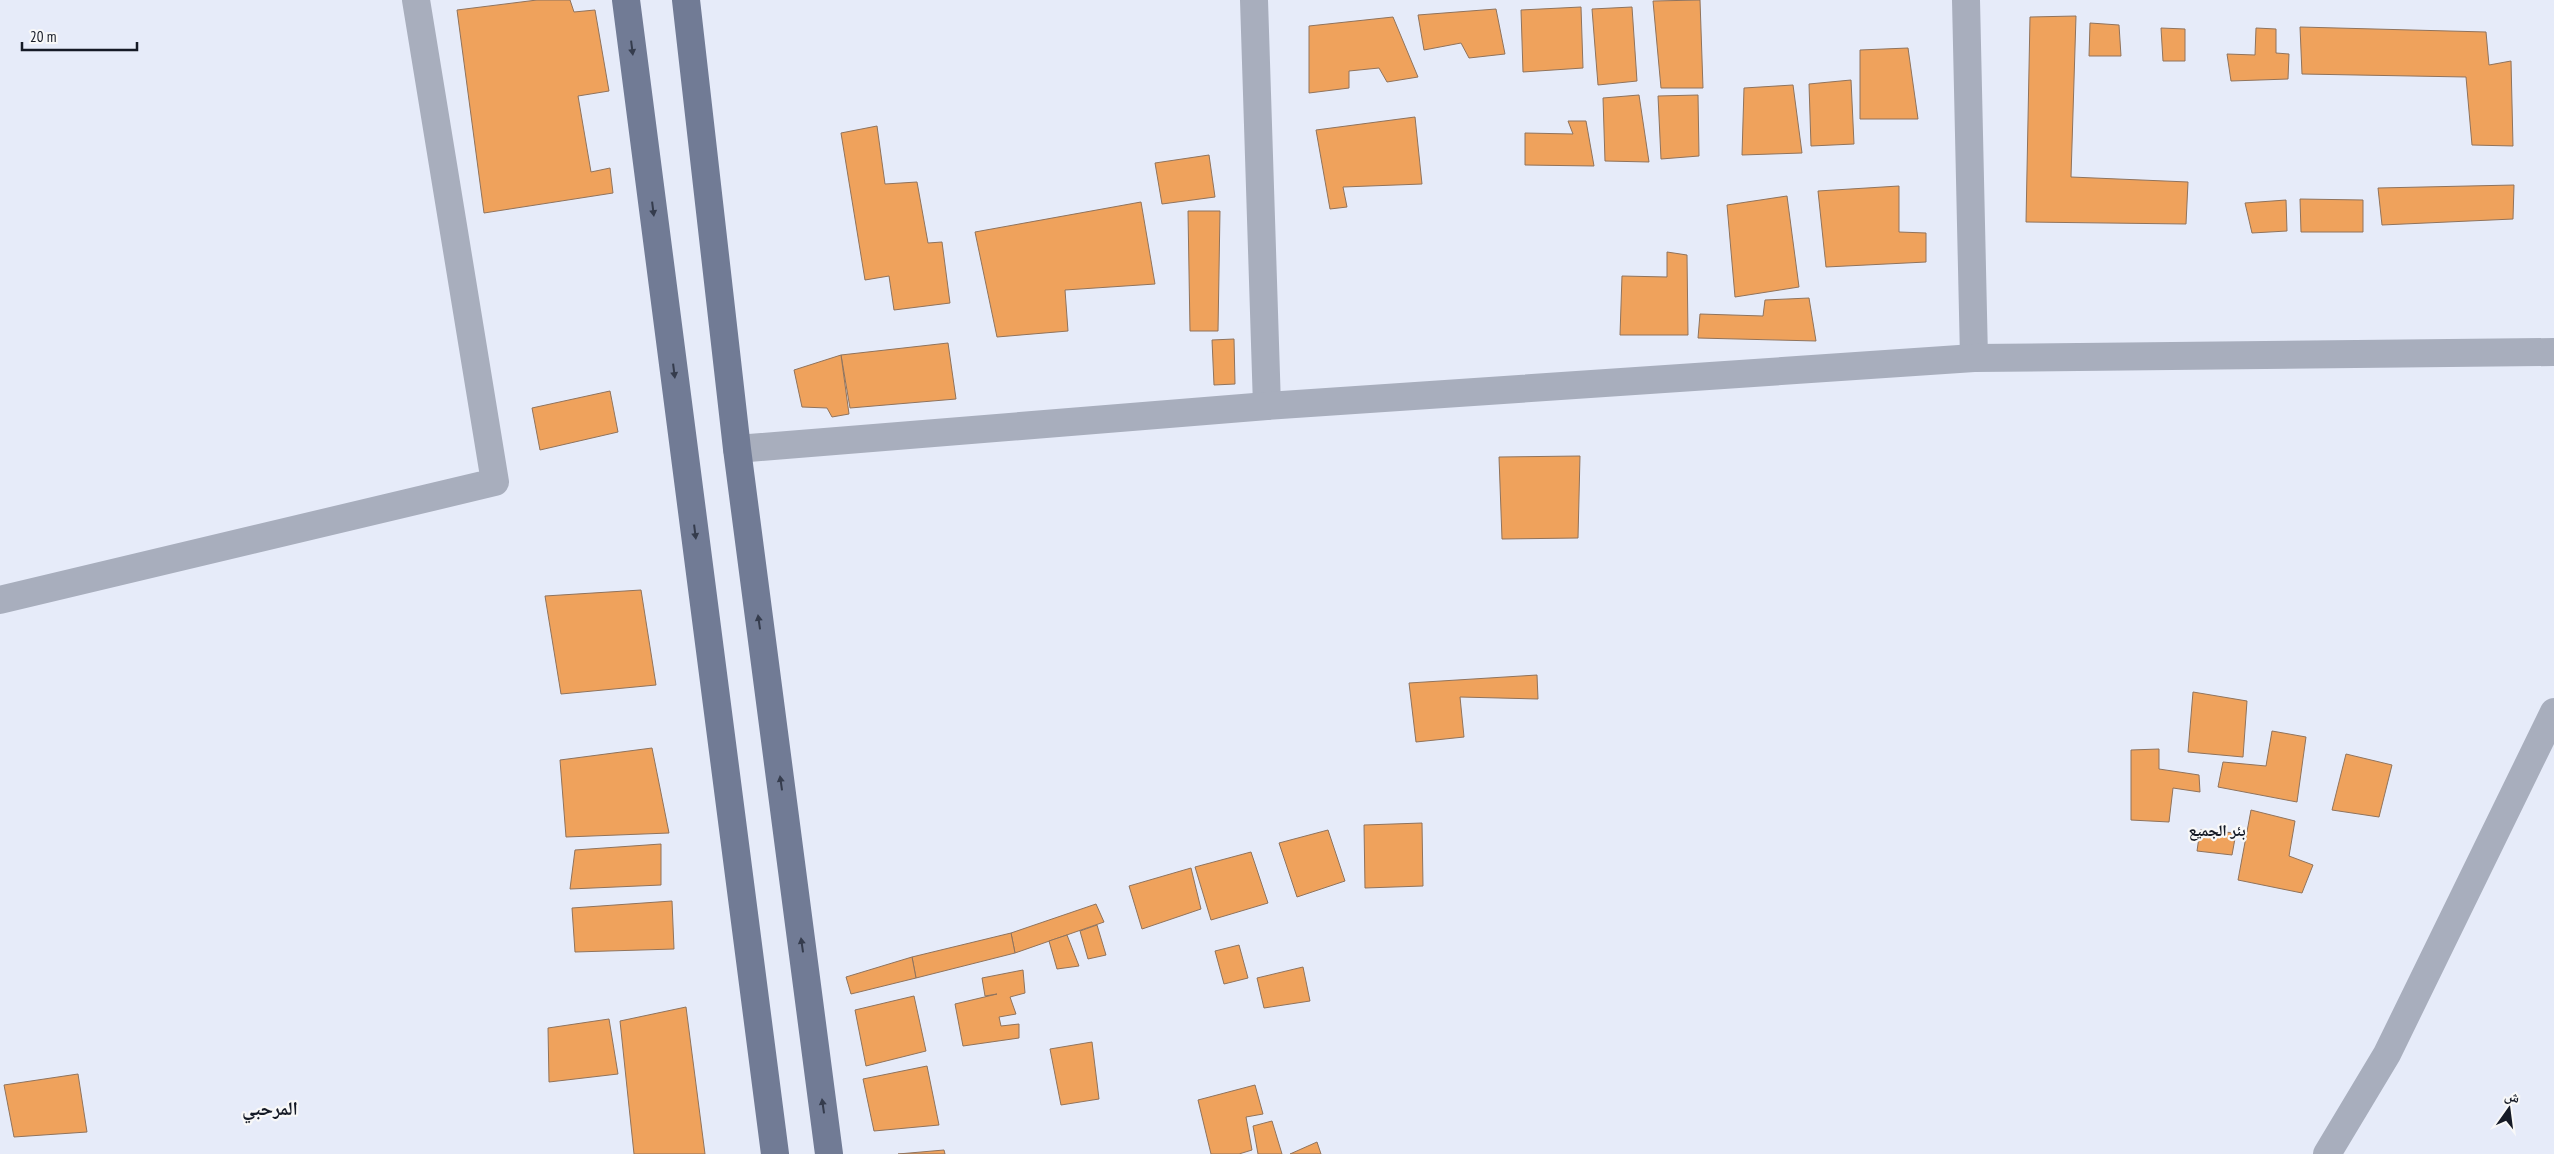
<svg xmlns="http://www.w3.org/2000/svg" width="2554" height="1154" viewBox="0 0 2554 1154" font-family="'PT Sans Narrow','Noto Naskh Arabic',sans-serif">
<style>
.building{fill:#efa25c;stroke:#90735c}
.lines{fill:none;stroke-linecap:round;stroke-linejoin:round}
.minor{stroke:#a8aebd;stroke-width:28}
.primary{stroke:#717b95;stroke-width:28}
.oneway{fill:#353c4d}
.labels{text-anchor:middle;stroke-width:4.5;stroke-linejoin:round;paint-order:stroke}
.quarter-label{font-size:16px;font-weight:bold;fill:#151a26;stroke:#f8f8f8}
.district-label{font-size:19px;font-weight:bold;fill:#151a26;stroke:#f8f8f8}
</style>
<rect width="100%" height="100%" fill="#e6ebf9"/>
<g class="building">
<polygon points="570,0 574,12 595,10 609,91 578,96 591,172 610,168 613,193 484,213 457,10 537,0"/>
<polygon points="1700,0 1703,88 1661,88 1653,1"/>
<polygon points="1581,7 1583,68 1523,72 1521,10"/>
<polygon points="1632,7 1637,81 1598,85 1592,9"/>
<polygon points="1496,9 1505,54 1469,58 1461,43 1424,50 1418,15"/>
<polygon points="2076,16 2071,177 2188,182 2186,224 2026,222 2030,17"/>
<polygon points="1393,17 1418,77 1387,82 1379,68 1349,71 1349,88 1309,93 1309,26"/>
<polygon points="2090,23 2119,25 2121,56 2089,56"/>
<polygon points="2300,27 2486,32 2489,65 2511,61 2513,146 2472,145 2466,77 2302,74"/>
<polygon points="2161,28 2185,29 2185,61 2163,61"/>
<polygon points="2256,28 2276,29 2276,53 2289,54 2288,79 2231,81 2227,54 2255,55"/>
<polygon points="1908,48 1918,119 1860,119 1860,50"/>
<polygon points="1851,80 1854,144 1811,146 1809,84"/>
<polygon points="1793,85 1802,153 1742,155 1744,88"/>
<polygon points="1639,95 1649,162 1605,161 1603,98"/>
<polygon points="1698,95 1699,156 1661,159 1658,96"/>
<polygon points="1415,117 1422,184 1343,187 1347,207 1330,209 1316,130"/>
<polygon points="1568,121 1586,121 1594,166 1525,165 1525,133 1573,134"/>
<polygon points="877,126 885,184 917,182 928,243 942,242 950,303 894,310 889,276 865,280 841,133"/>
<polygon points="1209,155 1215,197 1162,204 1155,163"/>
<polygon points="2514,185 2513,219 2382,225 2378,188"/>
<polygon points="1899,186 1899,232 1926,233 1926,262 1826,267 1818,191"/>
<polygon points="1787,196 1799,287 1735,297 1727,205"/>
<polygon points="2300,199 2363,200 2363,232 2301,232"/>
<polygon points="2286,200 2287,231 2252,233 2245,203"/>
<polygon points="1141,202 1155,284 1065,290 1068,331 997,337 975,232"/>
<polygon points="1188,211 1220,211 1218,331 1190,331"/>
<polygon points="1667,252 1687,255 1688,335 1620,335 1622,276 1667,277"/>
<polygon points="1809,298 1816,341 1698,338 1700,314 1763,316 1765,300"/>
<polygon points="1234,339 1235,384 1214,385 1212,340"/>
<polygon points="948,343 956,399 850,408 841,355"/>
<polygon points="841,355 849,414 832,417 827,408 802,407 794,370"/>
<polygon points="610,391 618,432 540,450 532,408"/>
<polygon points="1580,456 1578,538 1502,539 1499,457"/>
<polygon points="641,590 656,685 561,694 545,596"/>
<polygon points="1537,675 1538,699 1460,697 1464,737 1416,742 1409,683"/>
<polygon points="2193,692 2247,701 2243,757 2188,752"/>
<polygon points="2272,731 2306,737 2297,802 2218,787 2223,762 2266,766"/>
<polygon points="652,748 669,833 566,837 560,760"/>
<polygon points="2159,749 2159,769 2199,775 2200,792 2173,788 2169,822 2131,820 2131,750"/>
<polygon points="2346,754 2392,765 2379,817 2332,810"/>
<polygon points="2251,810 2295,821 2289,856 2313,865 2302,893 2238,880"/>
<polygon points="1422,823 1423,886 1365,888 1364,825"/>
<polygon points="1328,830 1345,881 1297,897 1279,843"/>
<polygon points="2200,830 2236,833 2232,855 2197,851"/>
<polygon points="661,844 661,885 570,889 575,850"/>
<polygon points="1251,852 1268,903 1211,920 1195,867"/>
<polygon points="1191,868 1201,909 1142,929 1129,886"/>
<polygon points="672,901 674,949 575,952 572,908"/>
<polygon points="1096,904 1104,922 1015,953 1011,933"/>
<polygon points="1097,925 1106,955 1088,959 1080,931"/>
<polygon points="1011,933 1015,953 916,978 912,957"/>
<polygon points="1067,935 1079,966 1057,969 1049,941"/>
<polygon points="1239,945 1248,978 1224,984 1215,951"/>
<polygon points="912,957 916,978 851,994 846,977"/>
<polygon points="1303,967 1310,1001 1264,1008 1257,978"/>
<polygon points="1023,970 1025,993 1010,997 1016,1014 999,1017 1001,1026 1019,1024 1019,1038 963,1046 955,1004 997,994 985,996 982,978"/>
<polygon points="914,996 926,1051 866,1066 855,1010"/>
<polygon points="686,1007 705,1154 634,1154 620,1021"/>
<polygon points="609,1019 618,1074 549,1082 548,1028"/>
<polygon points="1092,1042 1099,1099 1061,1105 1050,1049"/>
<polygon points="927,1066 939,1125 874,1131 863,1079"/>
<polygon points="78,1074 87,1132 14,1137 4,1085"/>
<polygon points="1255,1085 1263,1114 1246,1117 1252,1150 1239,1154 1211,1154 1198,1100"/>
<polygon points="1272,1121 1282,1154 1258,1154 1253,1126"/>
<polygon points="1317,1142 1321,1154 1290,1154"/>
<polygon points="944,1150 945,1154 898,1154"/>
</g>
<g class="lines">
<g class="minor">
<polyline points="1254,0 1267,406"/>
<polyline points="1966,0 1974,358"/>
<polyline points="737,449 1267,406 1974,358 2554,352"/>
<polyline points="0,600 495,482 416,0"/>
<polyline points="2327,1154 2387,1054 2554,712"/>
</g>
<g class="primary">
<polyline points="626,0 775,1154"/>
<polyline points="686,0 737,449 829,1154"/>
</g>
</g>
<defs><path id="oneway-solid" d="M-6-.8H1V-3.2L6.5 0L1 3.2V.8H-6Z" transform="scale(1.25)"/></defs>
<g class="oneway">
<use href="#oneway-solid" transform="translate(632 48) rotate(83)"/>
<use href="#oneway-solid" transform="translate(653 209) rotate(83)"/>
<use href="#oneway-solid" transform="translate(674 371) rotate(83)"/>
<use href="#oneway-solid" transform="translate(695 532) rotate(83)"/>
<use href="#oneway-solid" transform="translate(759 622) rotate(-98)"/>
<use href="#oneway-solid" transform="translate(781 783) rotate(-98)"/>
<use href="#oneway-solid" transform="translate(802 945) rotate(-98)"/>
<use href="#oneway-solid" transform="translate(823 1106) rotate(-98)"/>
</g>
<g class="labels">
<g class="quarter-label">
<text x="2217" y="836">بئر الجميع</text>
</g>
<g class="district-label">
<text x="270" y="1115">المرحبي</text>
</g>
</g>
<g transform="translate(2509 1109) rotate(14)" stroke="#f8f8f8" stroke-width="4" paint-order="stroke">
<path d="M0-4L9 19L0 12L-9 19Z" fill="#151a26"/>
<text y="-8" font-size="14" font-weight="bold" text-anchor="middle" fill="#151a26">ش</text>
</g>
<path d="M22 42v8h115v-8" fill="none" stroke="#151a26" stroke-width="2.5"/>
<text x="30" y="42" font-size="15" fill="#151a26" stroke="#f8f8f8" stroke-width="4" paint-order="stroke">20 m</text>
</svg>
